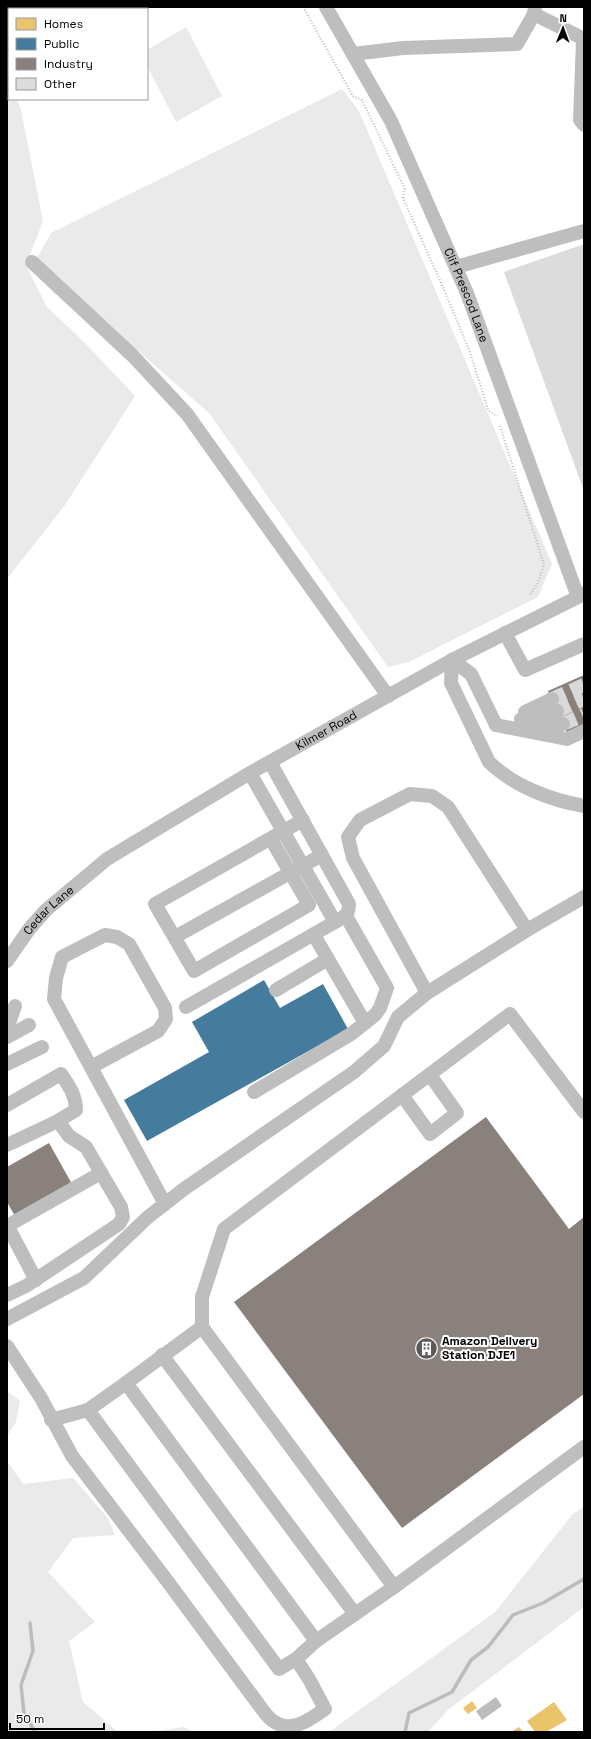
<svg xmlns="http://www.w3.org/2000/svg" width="591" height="1739" viewBox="0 0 591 1739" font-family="'Space Grotesk',sans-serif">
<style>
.green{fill:#eaeaea}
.water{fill:#bcbcbc}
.homes{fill:#e9c46a}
.public{fill:#457b9d}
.industry{fill:#8a817c}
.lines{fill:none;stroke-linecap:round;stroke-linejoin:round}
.stream{stroke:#bcbcbc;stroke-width:3.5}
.building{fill:#dcdcdc}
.minor-tunnel{stroke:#d9d9d9;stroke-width:14;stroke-dasharray:14 7;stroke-linecap:butt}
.path{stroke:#b8b8b8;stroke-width:2;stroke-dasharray:1 2;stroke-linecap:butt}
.minor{stroke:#bebebe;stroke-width:14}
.labels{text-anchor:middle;stroke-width:4;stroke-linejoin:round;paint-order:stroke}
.street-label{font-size:12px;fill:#000;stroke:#fff}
.poi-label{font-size:12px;font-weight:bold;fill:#000;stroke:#fff;text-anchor:start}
</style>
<rect width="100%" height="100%" fill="#fff"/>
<g class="green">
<polygon points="40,7 74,7 71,9 41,9"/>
<polygon points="186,27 222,96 176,122 147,66 147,50"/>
<polygon points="7,65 9,72 9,99 17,99 21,110 43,221 26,265 47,307 84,342 135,396 65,505 7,579"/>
<polygon points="342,89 359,111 552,564 538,597 409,662 388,667 209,413 128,342 37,258 51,233"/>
<polygon points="7,1391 20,1401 16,1422 7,1436"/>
<polygon points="7,1461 23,1484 73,1478 108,1518 115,1535 73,1538 48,1572 95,1622 69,1641 83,1702 118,1732 7,1732"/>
<polygon points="584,1506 584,1607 448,1710 428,1732 329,1732 495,1612 572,1515"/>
<polygon points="184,1727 193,1732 151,1732"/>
</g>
<polygon class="water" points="496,1697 502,1706 482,1720 476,1711"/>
<g class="homes">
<polygon points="472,1701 477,1708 468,1714 463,1708"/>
<polygon points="554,1702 567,1720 546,1732 535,1732 527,1721"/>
<polygon points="519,1727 523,1732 511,1732"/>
</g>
<polygon class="public" points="264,980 280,1008 323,984 348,1029 147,1141 124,1100 209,1052 192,1022"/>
<g class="industry">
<polygon points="584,675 584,725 567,733 548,691"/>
<polygon points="486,1117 569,1229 584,1217 584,1394 402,1528 234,1302"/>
<polygon points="49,1143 72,1184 15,1216 7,1202 7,1167"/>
</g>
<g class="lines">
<g class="stream">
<polyline points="30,1623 33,1651 21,1685 24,1713 35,1732"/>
<polyline points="405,1732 409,1713 452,1692 471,1660 488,1647 513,1615 543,1603 584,1579"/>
</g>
</g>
<polygon class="building" points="584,244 584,491 504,272"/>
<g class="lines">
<g class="minor-tunnel">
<polyline points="552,699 584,685"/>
<polyline points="557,711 584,699"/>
<polyline points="563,724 584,715"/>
</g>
<g class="path">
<polyline points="303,7 353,96 362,100 405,189 403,198 442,285 470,352 488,410 497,416"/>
<polyline points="500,426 544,565 538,583 530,595"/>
</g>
<g class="minor">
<path id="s1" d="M326 7 391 121 467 293 578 597"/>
<polyline points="534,14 584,39"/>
<polyline points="583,40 580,120 584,125"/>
<polyline points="353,54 403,48 517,44 534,14 535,7"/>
<polyline points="32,262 132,355 187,414 388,696"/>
<polyline points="456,267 584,231"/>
<polyline points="505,633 525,670 584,644"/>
<path d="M452 660 451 683 489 762C514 786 550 800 584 806"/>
<polyline points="452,660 471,674 496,725"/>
<polyline points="525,712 552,699"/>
<polyline points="521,719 557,711"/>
<polyline points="496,725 567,739 584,731"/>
<polyline points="524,725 563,724"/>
<path d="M250 773 335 922C344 917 349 915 349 904L270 762"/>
<polyline points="271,839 309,905 194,971 155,904 303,820"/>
<polyline points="527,930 584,897"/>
<polyline points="314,935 365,1023"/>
<polyline points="175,937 322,855"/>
<path id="s2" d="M7 961 30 928 46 910 107 859 250 773 452 660 584 594"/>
<polyline points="276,990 328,959"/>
<polyline points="186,1007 335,922"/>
<polyline points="7,1029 15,1006"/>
<polyline points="7,1037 29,1025"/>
<polyline points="7,1064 42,1047"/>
<polyline points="91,1067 158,1031 166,1019 165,1008 129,944 117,937 105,935 62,957 56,978 54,999 165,1204"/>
<polyline points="254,1092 351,1034 375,1015 380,1008 387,988 346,916"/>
<polyline points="402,1095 430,1134 457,1113 430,1075"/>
<path d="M7 1105 61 1074C69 1086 76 1095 76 1110L58 1121 69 1136 86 1147 121 1207 123 1217 119 1224 26 1286 7 1295"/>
<polyline points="584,1112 510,1014 224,1229 202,1297 202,1327 126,1383 316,1641 394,1587 584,1447"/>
<polyline points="7,1145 58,1121"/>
<polyline points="7,1225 36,1280"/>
<polyline points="7,1226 101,1173"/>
<polyline points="7,1319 84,1278 148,1217 184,1189 354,1072 384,1046 398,1017 427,993 353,858 348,837 360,820 410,794 432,796 448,807 527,930 427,993"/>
<polyline points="202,1327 394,1587"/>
<path d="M7 1346 41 1398 72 1456 168 1582 259 1705C263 1710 268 1718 273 1721 292 1734 309 1720 325 1709L309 1679 296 1659 279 1669 88 1410"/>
<polyline points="162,1355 355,1614"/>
<polyline points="51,1420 88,1410 126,1383"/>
<polyline points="296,1659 316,1641"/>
</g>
</g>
<defs>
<symbol id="building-disc" viewBox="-11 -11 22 22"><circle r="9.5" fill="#595959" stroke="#fff"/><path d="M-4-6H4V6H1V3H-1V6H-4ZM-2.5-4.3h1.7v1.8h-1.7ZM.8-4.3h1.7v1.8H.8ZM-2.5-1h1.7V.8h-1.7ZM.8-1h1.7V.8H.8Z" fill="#fff"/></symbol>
</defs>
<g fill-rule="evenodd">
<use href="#building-disc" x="414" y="1336" width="25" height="25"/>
</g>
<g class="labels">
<g class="street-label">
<text dy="4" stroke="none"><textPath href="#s1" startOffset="321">Clif Prescod Lane</textPath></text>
<text dy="4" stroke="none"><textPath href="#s2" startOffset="398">Kilmer Road</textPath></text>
<text dy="4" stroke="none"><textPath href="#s2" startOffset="66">Cedar Lane</textPath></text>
</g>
<g class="poi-label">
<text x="442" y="1345">Amazon Delivery<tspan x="442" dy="14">Station DJE1</tspan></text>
</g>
</g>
<rect width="591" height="1739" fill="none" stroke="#000000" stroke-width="16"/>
<rect x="8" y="8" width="140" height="92" fill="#ffffff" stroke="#999999"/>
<rect x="16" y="18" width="20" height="12" fill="#e9c46a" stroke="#999999"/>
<text x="44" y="28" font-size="12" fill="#000000">Homes</text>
<rect x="16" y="38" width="20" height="12" fill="#457b9d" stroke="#999999"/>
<text x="44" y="48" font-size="12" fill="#000000">Public</text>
<rect x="16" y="58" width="20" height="12" fill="#8a817c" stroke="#999999"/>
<text x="44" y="68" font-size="12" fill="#000000">Industry</text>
<rect x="16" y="78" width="20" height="12" fill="#dcdcdc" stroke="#999999"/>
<text x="44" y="88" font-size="12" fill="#000000">Other</text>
<g transform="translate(563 28) rotate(1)" stroke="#ffffff" stroke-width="3" paint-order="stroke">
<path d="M0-3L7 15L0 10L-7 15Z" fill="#000000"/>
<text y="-6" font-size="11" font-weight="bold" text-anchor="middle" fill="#000000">N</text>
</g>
<path d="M10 1723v6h94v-6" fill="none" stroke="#000000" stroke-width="2"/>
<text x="16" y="1723" font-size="12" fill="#000000" stroke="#ffffff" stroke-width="3" paint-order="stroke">50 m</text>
</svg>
